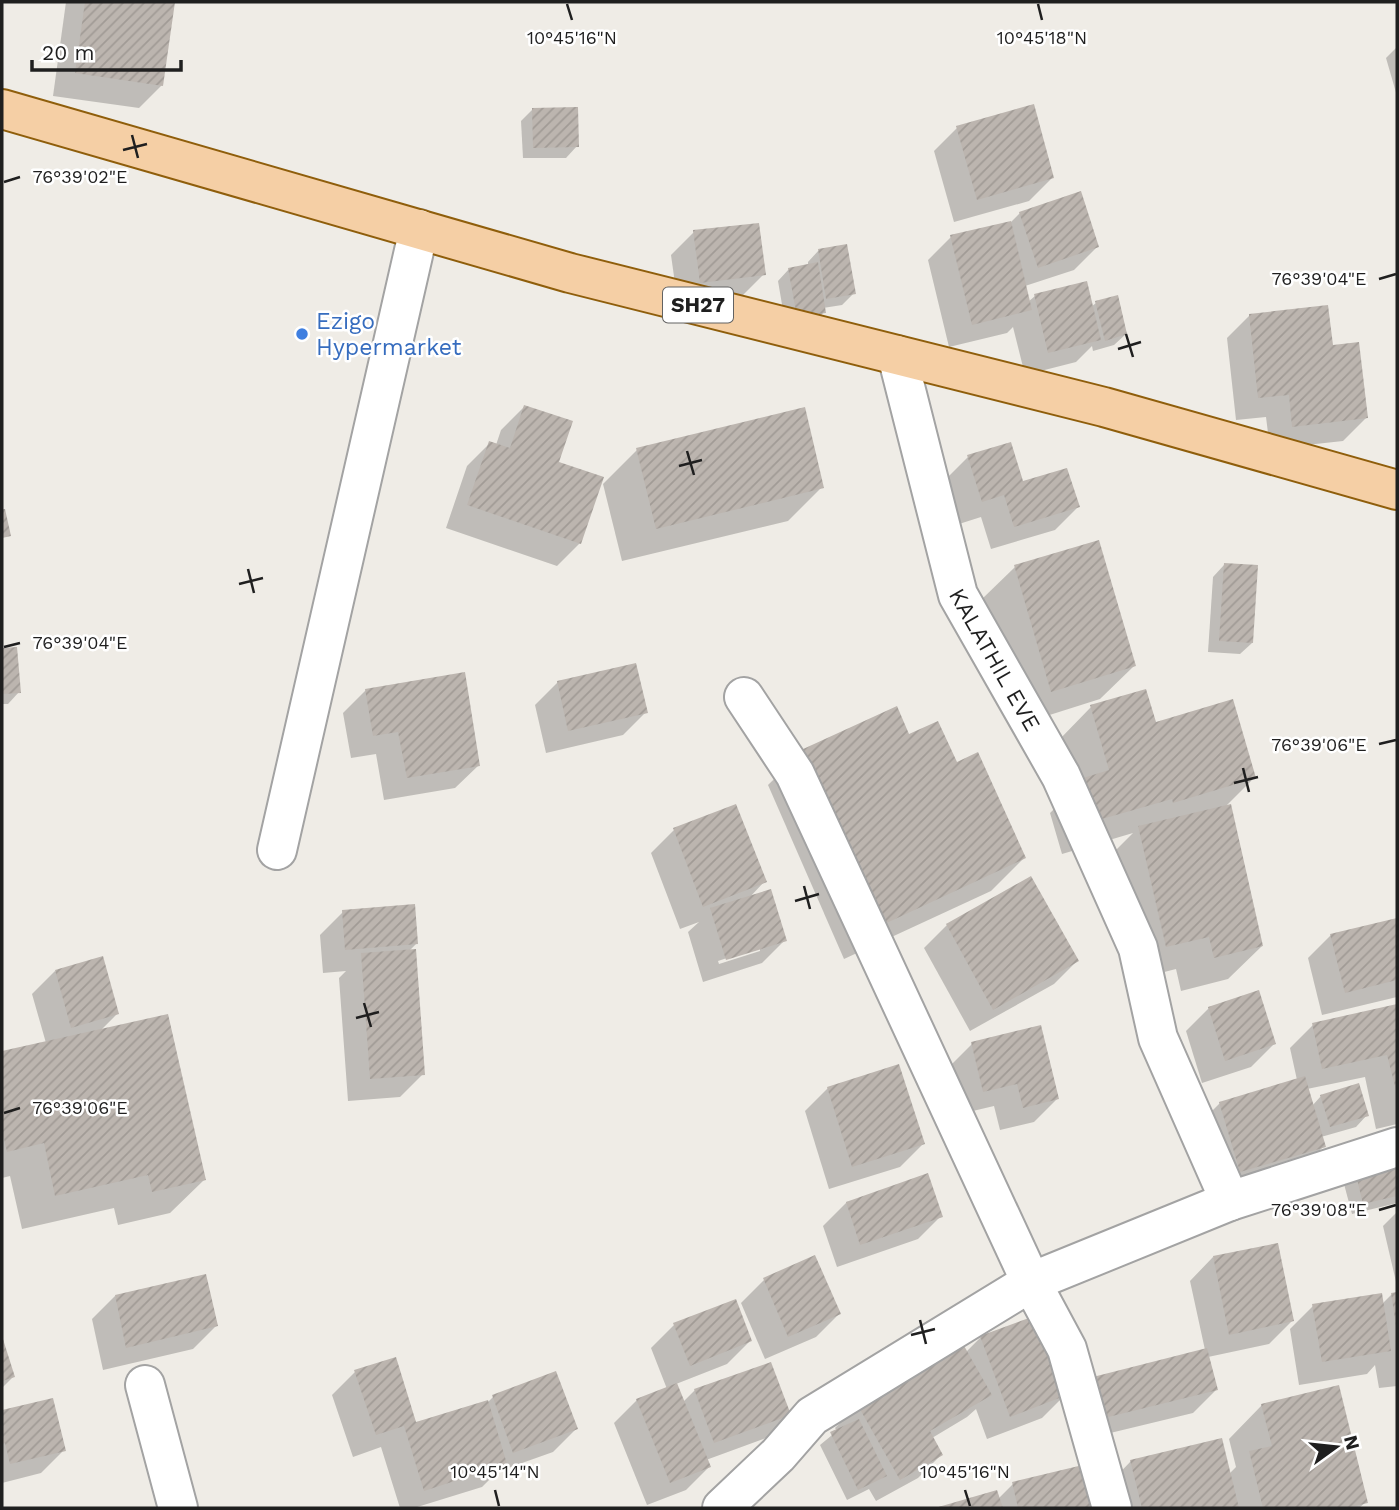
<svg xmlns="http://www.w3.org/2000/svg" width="1399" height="1510" viewBox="0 0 1399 1510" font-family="'Work Sans',sans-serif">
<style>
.shadow{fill:#0003;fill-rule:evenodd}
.building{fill:url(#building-hatch)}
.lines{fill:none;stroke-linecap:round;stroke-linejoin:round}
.minor-casing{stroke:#a3a3a3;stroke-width:42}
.primary-casing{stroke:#8f5e0b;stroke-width:42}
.minor{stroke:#fff;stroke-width:38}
.primary{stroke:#f5cfa5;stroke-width:38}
.ticks{fill:none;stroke:#1f1f1f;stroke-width:2.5}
.shop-dot{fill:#3f7fe0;stroke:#fff;stroke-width:2.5}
.labels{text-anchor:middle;stroke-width:5;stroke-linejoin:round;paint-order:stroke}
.shield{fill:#fff;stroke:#626262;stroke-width:2}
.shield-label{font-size:21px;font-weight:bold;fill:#1f1f1f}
.shop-label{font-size:23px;fill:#366cbe;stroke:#fff;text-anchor:start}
.street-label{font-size:23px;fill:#1f1f1f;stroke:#fff}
.ticks-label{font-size:18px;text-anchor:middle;fill:#1f1f1f;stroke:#fff;stroke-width:5;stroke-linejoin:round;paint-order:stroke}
</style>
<defs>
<pattern id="building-hatch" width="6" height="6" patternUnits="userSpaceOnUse" patternTransform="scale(1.75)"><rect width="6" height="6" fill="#bcb5af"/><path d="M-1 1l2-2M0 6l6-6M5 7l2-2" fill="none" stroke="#a19b96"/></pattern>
</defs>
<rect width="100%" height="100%" fill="#efece6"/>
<g class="shadow">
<polygon points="66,2 173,2 162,85 139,108 53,96"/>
<polygon points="1397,47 1397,96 1386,58"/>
<polygon points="533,109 577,146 566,158 523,158 521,121"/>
<polygon points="957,128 1052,178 1029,201 954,222 934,151"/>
<polygon points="1020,213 1097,247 1074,270 1025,286 1028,302 1035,296 1091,307 1096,303 1126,334 1114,345 1093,351 1092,346 1076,362 1025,375 1013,327 1007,333 949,347 928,260 951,237 1011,222"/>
<polygon points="694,232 764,274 741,297 678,305 671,255"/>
<polygon points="819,250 854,293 842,305 823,308 824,312 813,324 786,328 778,281 789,269 808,266 808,262"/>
<polygon points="1250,315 1331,347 1366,418 1343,441 1270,449 1266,417 1236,420 1227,338"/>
<polygon points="524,407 557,463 580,543 557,566 446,528 467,466 490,443 496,445 501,430"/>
<polygon points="637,450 822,487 788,521 622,561 603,484"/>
<polygon points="968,457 1022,484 1078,507 1055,530 991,549 981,517 959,524 945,480"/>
<polygon points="1224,565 1252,643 1240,654 1208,652 1213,577"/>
<polygon points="1015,567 1134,666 1100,699 1018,725 981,600"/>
<polygon points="16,649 19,692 8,704 2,704 2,650"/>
<polygon points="558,682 646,712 623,735 546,753 535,705"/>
<polygon points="366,690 479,765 455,788 384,800 376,754 351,758 343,713"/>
<polygon points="1091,707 1155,724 1254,778 1224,808 1262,946 1228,979 1181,991 1176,969 1133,980 1105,861 1133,833 1062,854 1050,813 1073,791 1058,741"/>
<polygon points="908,736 956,765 1024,858 991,891 844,959 768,785 802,752"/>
<path d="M735 806 765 881 749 898 785 940 762 963 703 982 688 932 699 922 680 929 651 853 674 830ZM760 947V951L719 964 718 961Z"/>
<polygon points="343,912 416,944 409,951 423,1074 400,1097 348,1101 339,978 346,971 323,973 320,935"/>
<polygon points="1397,920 1397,997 1322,1015 1308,958 1331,935"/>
<polygon points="947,925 1077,961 1054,984 970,1031 924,948"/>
<polygon points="55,971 117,1014 100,1031 204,1180 170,1213 118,1225 114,1208 22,1229 10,1176 2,1178 2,1053 46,1043 32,994"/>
<polygon points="1397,1006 1397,1124 1376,1129 1365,1077 1307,1089 1312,1106 1321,1096 1367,1115 1356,1127 1321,1137 1324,1146 1301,1169 1217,1194 1197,1126 1220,1103 1297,1080 1290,1048 1313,1025"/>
<polygon points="1209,1008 1274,1044 1251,1067 1202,1083 1186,1031"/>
<polygon points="972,1044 1057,1099 1034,1122 1000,1130 994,1106 960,1114 949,1067"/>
<polygon points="828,1088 923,1144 900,1167 829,1189 805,1111"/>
<polygon points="1397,1163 1397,1203 1352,1214 1344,1184"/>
<polygon points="846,1203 941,1216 918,1239 837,1267 823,1226"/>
<polygon points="1397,1212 1397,1286 1383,1226"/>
<polygon points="1213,1257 1292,1321 1269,1344 1208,1357 1216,1390 1193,1413 1073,1442 1063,1403 1205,1350 1190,1281"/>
<polygon points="764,1280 839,1314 816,1337 765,1359 741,1303"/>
<polygon points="1392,1294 1397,1294 1397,1386 1379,1388 1375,1365 1367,1374 1299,1385 1290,1329 1313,1306 1382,1304"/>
<polygon points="115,1296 216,1326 193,1349 103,1370 92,1319"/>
<polygon points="674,1325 750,1341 727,1364 676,1384 683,1402 695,1390 789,1415 766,1438 706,1460 709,1467 686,1490 647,1505 614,1423 637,1400 667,1389 651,1348"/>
<polygon points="981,1337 1065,1395 1042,1418 987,1439 976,1409 967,1417 932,1438 941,1455 918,1478 876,1501 869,1489 847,1500 820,1445 837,1431 835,1428 858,1405 966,1352"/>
<polygon points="2,1339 13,1377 2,1388"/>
<polygon points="355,1372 415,1424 487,1403 493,1397 576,1429 553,1452 497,1472 482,1487 414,1508 400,1508 381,1447 353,1457 332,1395"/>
<polygon points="52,1400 64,1450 41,1473 2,1483 2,1412"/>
<polygon points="1262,1405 1366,1502 1359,1508 1113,1508 1108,1485 1131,1461 1229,1474 1236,1467 1229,1439"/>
<polygon points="1013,1484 1096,1508 939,1508 996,1492 998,1499"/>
</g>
<g class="building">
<polygon points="85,2 175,2 163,86 75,73"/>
<polygon points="1034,104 1054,178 977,200 956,126"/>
<polygon points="578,107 579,147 533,148 532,108"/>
<polygon points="1081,191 1099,247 1038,268 1019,212"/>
<polygon points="1011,221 1032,310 972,325 950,235"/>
<polygon points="759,223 766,275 700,283 693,230"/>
<polygon points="847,244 856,294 826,299 818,249"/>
<polygon points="818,262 826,313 797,317 788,268"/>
<polygon points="1087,281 1101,340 1048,353 1034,294"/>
<polygon points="1118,295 1127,334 1105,341 1095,301"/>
<polygon points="1328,305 1333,345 1359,342 1368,418 1292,427 1289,395 1258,398 1249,314"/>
<polygon points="524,405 573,421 559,462 604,477 581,544 467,505 489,441 510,448"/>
<polygon points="805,407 824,488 656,529 636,448"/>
<polygon points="1011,442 1023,481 1067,468 1080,507 1014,527 1004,495 982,502 967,455"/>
<polygon points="2,509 5,509 11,536 2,538"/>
<polygon points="1099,540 1136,666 1051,692 1014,565"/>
<polygon points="1224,563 1258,565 1253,643 1219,641"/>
<polygon points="17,647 21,693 2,694 2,648"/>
<polygon points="636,663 648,713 568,731 557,681"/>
<polygon points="465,672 480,766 407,778 398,732 373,736 365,689"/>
<polygon points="1146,689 1156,722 1233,699 1256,778 1173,803 1172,799 1095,821 1083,778 1109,770 1090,705"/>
<polygon points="897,706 909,734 938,721 957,762 978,752 1026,858 878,927 801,750"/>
<polygon points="736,804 767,882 703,907 673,828"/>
<polygon points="1231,804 1263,946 1214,958 1209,937 1166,947 1138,826"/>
<polygon points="1031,876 1079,961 993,1010 946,924"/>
<polygon points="771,889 787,941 726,960 710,908"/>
<polygon points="415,904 418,944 345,950 342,910"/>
<polygon points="1397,918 1397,980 1345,993 1330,934"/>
<polygon points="416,949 425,1075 370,1079 361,953"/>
<polygon points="103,956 119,1014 71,1028 55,970"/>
<polygon points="1259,990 1276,1044 1225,1061 1208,1007"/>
<polygon points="1397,1004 1397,1094 1387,1055 1322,1069 1312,1023"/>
<polygon points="168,1014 206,1180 152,1192 148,1175 55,1196 44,1143 7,1152 2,1130 2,1051"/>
<polygon points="1041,1025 1059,1099 1023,1108 1017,1084 983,1092 971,1042"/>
<polygon points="899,1064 925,1144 852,1167 827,1087"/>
<polygon points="1305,1076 1326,1147 1240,1172 1219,1102"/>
<polygon points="1359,1083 1369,1116 1330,1127 1320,1095"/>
<polygon points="1397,1161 1397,1196 1363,1204 1355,1171"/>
<polygon points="928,1173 943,1217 860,1245 846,1202"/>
<polygon points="1278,1243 1294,1321 1229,1335 1213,1256"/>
<polygon points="815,1255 841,1314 788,1337 763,1278"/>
<polygon points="206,1274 218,1326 126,1348 115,1295"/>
<polygon points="1397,1292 1397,1325 1396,1326 1391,1293"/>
<polygon points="1382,1293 1391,1351 1322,1362 1312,1304"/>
<polygon points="736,1299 752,1341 690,1366 673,1323"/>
<polygon points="1037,1315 1067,1395 1010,1417 980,1336"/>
<polygon points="2,1336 15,1377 2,1381"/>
<polygon points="963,1344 992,1395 930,1431 943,1455 900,1480 857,1404"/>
<polygon points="1207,1348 1218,1390 1096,1420 1085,1379"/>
<polygon points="396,1357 416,1422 488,1400 507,1464 424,1491 404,1426 376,1435 354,1370"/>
<polygon points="771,1362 791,1415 714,1443 694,1389"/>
<polygon points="556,1371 578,1429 513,1453 492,1395"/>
<polygon points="677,1383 711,1467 670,1483 636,1399"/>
<polygon points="1339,1385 1368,1503 1345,1508 1263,1508 1249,1451 1272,1446 1261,1404"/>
<polygon points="53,1398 66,1451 10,1464 5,1443 2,1444 2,1410"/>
<polygon points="859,1419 887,1476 858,1490 830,1432"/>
<polygon points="1222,1438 1239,1508 1142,1508 1130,1460"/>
<polygon points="1087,1464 1098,1508 1018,1508 1012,1482"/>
<polygon points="997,1490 1003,1508 935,1508"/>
</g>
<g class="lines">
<defs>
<g id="minor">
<path id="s1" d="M897 355 958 595 1061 776 1138 948 1158 1038 1230 1201"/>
<polyline points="744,697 795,774 1031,1282 1067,1349 1112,1508"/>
<polyline points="277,850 419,229"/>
<polyline points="145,1385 178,1508"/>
<polyline points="722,1508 778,1455 812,1416 1031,1282 1230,1201 1397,1147"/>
</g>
<polyline id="primary" points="2,109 570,273 1104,407 1397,490"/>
</defs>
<use href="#minor" class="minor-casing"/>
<use href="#primary" class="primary-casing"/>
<use href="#minor" class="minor"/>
<use href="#primary" class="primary"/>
</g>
<path class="ticks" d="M567 4 572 20M1038 4 1042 20M132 135 138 158M123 150 147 144M4 182 20 177M1379 279 1396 274M1126 334 1133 357M1118 349 1141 342M687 451 694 475M679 466 702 460M248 569 254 593M239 584 263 578M4 647 20 643M1379 744 1396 740M1243 768 1249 792M1234 783 1258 777M804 886 810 909M795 901 819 894M364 1003 371 1027M356 1018 379 1012M4 1113 20 1108M1379 1210 1396 1205M920 1320 926 1344M911 1335 935 1329M495 1490 499 1506M965 1490 970 1506"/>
<circle class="shop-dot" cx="302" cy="334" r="7"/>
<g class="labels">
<rect class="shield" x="663" y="287.5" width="70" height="35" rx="5"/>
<g class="shield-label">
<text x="698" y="312">SH27</text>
</g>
<g class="shop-label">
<text x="316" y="329">Ezigo<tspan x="316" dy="26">Hypermarket</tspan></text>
</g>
<g class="street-label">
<text dy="8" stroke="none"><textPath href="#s1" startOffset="322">KALATHIL EVE</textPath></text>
</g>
</g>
<g class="ticks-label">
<text x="572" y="44">10°45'16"N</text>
<text x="1042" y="44">10°45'18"N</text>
<text x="80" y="183">76°39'02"E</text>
<text x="1319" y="285">76°39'04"E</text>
<text x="80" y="649">76°39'04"E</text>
<text x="1319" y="751">76°39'06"E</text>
<text x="80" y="1114">76°39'06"E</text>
<text x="1319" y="1216">76°39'08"E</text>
<text x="495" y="1478">10°45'14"N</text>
<text x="965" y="1478">10°45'16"N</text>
</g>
<rect width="1399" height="1510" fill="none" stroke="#1f1f1f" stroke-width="7"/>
<g transform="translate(1336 1447) rotate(75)" stroke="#ffffff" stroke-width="5" paint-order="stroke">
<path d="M0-5L12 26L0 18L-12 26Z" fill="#1f1f1f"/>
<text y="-10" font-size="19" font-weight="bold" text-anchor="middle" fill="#1f1f1f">N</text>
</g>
<path d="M32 60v10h149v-10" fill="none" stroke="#1f1f1f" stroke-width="3.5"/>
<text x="42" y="60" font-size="21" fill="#1f1f1f" stroke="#ffffff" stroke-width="5" paint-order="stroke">20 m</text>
</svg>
